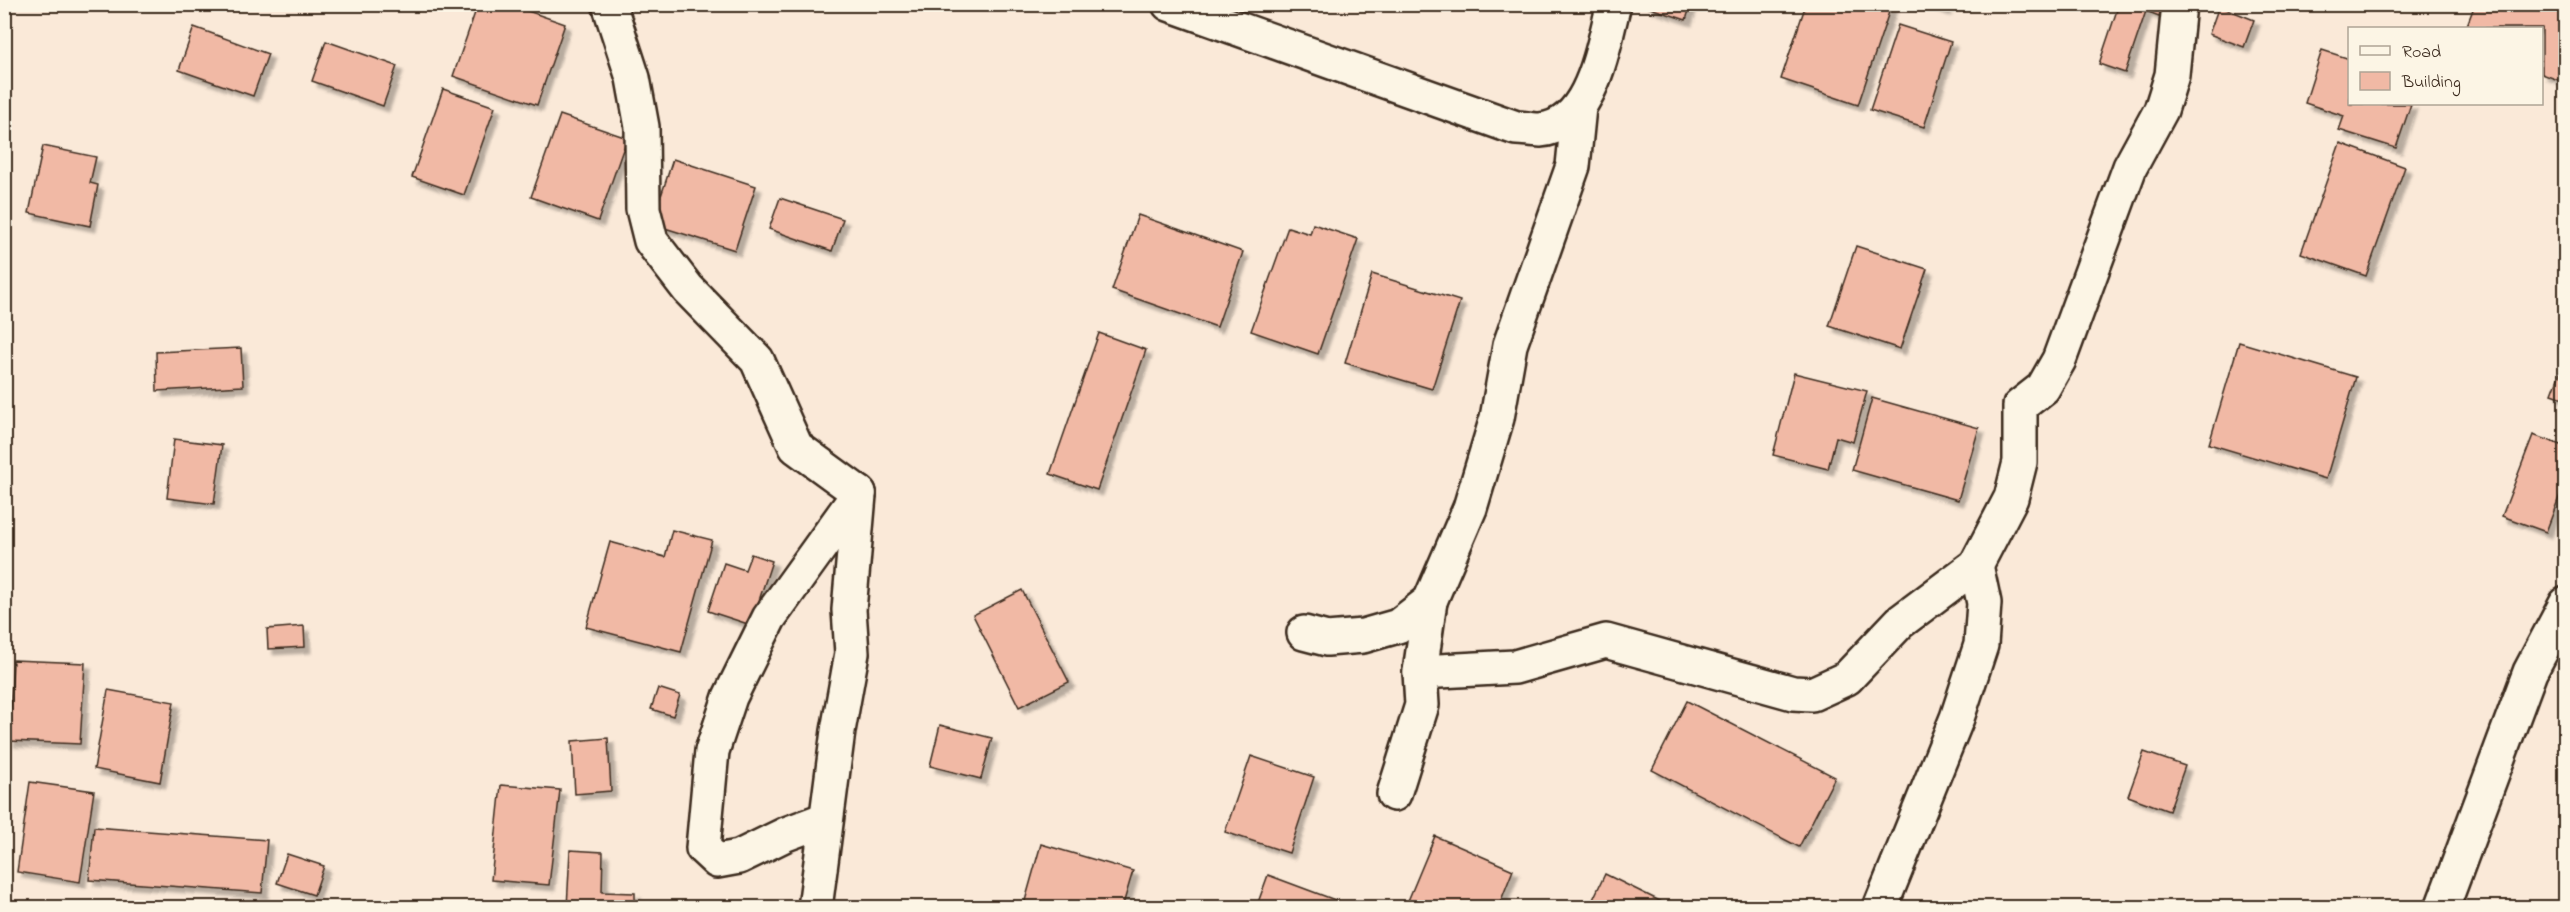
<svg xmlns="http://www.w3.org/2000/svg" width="2570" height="912" viewBox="0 0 2570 912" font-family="'Indie Flower',sans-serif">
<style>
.building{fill:#f1b9a5;stroke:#3b2a1e;stroke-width:1.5;filter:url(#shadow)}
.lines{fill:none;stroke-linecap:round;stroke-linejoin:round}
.minor-casing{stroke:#3b2a1e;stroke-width:38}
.minor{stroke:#fcf5e5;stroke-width:33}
</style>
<defs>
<filter id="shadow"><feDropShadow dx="5.5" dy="5.5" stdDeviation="1.5" flood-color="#0004"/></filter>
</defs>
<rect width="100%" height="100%" fill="#fae9d8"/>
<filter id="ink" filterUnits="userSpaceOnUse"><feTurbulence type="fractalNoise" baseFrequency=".0167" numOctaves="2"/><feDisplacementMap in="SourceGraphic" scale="12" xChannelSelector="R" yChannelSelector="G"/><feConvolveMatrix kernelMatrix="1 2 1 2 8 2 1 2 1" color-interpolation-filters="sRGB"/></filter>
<g filter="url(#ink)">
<g class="building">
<polygon points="478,4 508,4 565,24 537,105 453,76"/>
<polygon points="1648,4 1691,4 1686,20 1647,7"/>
<polygon points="1806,4 1891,6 1858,105 1781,79"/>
<polygon points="1928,4 1947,4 1945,10"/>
<polygon points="2119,4 2163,4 2159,16 2146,11 2125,73 2099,64"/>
<polygon points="2475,4 2566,4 2566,83 2542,74 2542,28 2466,28"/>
<polygon points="2219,6 2254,20 2244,47 2209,34"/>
<polygon points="1898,25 1951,42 1924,127 1870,110"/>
<polygon points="194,27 268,54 253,96 179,70"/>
<polygon points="326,41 397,66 383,106 312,81"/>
<polygon points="2322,50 2350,59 2350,104 2411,104 2396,148 2339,130 2344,116 2305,103"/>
<polygon points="443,89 495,107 464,195 412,177"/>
<polygon points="560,115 627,138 598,221 531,197"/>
<polygon points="2340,143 2405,167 2366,276 2301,253"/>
<polygon points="43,146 96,157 90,183 98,185 90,226 29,213"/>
<polygon points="673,159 756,186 735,250 652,224"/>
<polygon points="780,198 843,219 832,251 769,229"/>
<polygon points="1138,215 1243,252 1217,327 1112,290"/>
<polygon points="1313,224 1358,239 1318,354 1251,331 1288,227 1310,234"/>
<polygon points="1856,246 1927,269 1900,349 1829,326"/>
<polygon points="1372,274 1460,301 1432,389 1345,363"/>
<polygon points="1099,333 1146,350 1097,490 1050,474"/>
<polygon points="2239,342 2356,377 2326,479 2209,444"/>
<polygon points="241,348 243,386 157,391 156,352"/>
<polygon points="2566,357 2566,399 2552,394"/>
<polygon points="1794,373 1867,391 1853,442 1836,437 1828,469 1773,455"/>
<polygon points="1872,398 1979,428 1958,500 1852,470"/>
<polygon points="2533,435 2566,447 2566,479 2546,532 2502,516"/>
<polygon points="174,439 222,445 214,504 167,498"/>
<polygon points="672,530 712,540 681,652 586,627 610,542 665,557"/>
<polygon points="751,554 772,561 751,625 708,611 724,563 745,570"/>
<polygon points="1022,590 1069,682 1019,707 973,615"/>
<polygon points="304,626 305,647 268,649 267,629"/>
<polygon points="13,660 85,663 80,744 9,741"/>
<polygon points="658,688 680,695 673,716 651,709"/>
<polygon points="108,690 174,702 160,782 94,769"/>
<polygon points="1687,701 1835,777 1799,847 1652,770"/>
<polygon points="940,725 992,738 981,779 930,766"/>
<polygon points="608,738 611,791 575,794 572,741"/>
<polygon points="2144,752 2185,766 2169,811 2128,796"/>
<polygon points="1251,756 1314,777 1289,853 1225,832"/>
<polygon points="30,782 94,791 80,882 17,872"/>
<polygon points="501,785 560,790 549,885 491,880"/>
<polygon points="94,827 267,840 262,893 89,880"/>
<polygon points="1435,836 1513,870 1498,908 1405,908"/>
<polygon points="1041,844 1133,871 1122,908 1023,908"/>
<polygon points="570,850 603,852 602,892 635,893 635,908 567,908"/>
<polygon points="287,854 324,866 314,895 277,883"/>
<polygon points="1605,874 1674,908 1589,908"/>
<polygon points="1268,875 1335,900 1332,908 1256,908"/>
</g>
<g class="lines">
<defs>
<g id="minor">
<polyline points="609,4 633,78 642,127 643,209 651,241 688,289 757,360 796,447 859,493"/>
<path d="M1169 4 1516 128C1524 128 1532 130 1540 130 1593 126 1603 44 1614 4"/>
<polyline points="1304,633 1327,639 1363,636 1398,626 1430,601 1470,508 1497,418 1510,345 1573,166 1579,107"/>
<polyline points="1420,672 1430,601"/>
<polyline points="1394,794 1422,705 1420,672 1515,667 1606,641 1793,693 1812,694 1847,678 1900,622 1976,565 2011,498 2020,462 2020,406 2043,388 2059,360 2130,167 2161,110 2172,75 2179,4"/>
<polyline points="826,819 786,834 739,857 717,861 703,848 712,751 730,697 769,618 859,493"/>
<polyline points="815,908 838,731 852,653 849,610 859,495"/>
<polyline points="1880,908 1957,718 1981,645 1984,603 1976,565"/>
<polyline points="2442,908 2530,672 2566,604"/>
</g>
</defs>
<use href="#minor" class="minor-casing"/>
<use href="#minor" class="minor"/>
</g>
</g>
<rect width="2570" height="912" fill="none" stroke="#fcf5e5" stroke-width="24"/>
<rect x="12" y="12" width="2546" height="888" fill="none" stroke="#3b2a1e" stroke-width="2" filter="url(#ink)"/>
<rect x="2348" y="27" width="195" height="78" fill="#fcf5e5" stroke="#afa495" stroke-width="1.5"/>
<rect x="2360" y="46" width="30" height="9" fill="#fcf5e5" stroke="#afa495" stroke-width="1.5"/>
<text x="2402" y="57" font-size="18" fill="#3b2a1e">Road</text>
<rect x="2360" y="72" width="30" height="18" fill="#f1b9a5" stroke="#afa495" stroke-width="1.5"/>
<text x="2402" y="87" font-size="18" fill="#3b2a1e">Building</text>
</svg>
